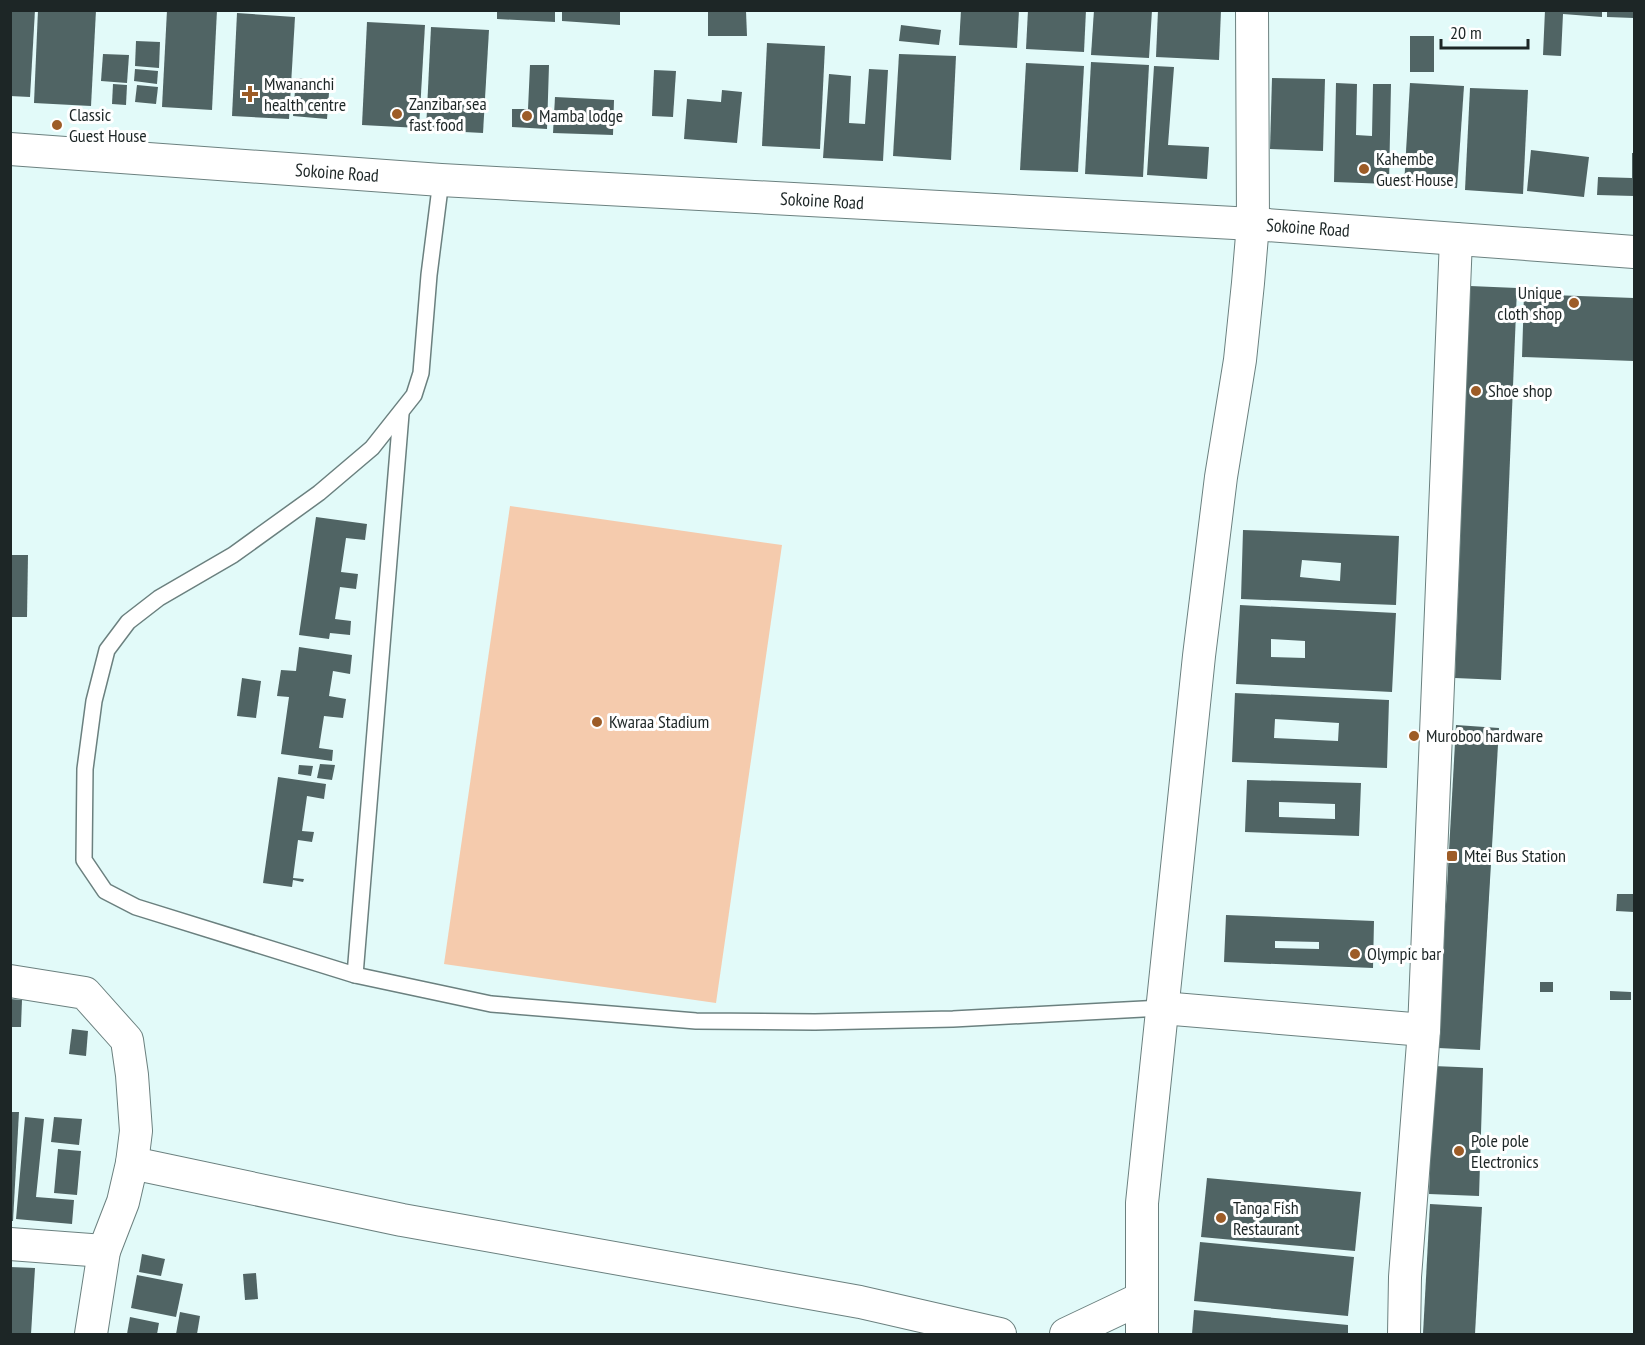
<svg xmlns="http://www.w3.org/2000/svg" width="1645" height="1345" viewBox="0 0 1645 1345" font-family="'PT Sans Narrow',sans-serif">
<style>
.green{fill:#f5cbad}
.building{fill:#506464;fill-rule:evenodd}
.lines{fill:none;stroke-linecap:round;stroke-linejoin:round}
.service-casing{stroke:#6b807f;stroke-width:18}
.minor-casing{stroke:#6b807f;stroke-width:34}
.service{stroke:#fff;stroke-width:15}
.minor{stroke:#fff;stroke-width:32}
.poi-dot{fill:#9d5c27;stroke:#fff;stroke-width:2}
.labels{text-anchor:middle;stroke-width:6;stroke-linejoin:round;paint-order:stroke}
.poi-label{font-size:18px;fill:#1d2626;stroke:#fff;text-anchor:start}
.street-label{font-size:18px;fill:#1d2626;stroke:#fff}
</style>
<rect width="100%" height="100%" fill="#e2faf9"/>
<polygon class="green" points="510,506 782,545 716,1003 444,964"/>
<g class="building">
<polygon points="10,10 35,10 30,97 10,96"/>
<polygon points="38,10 96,10 91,106 34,103"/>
<polygon points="167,10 217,10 212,110 162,107"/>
<polygon points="497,10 555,10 555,22 497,19"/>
<polygon points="562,10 620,10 620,25 562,21"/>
<polygon points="708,10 746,11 747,36 708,36"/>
<polygon points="961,10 1019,10 1017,48 959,45"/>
<polygon points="1028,10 1086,10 1084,52 1026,49"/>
<polygon points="1094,10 1152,10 1149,58 1091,55"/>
<polygon points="1158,10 1221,10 1219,60 1156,57"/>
<polygon points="1545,10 1602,10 1602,17 1563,14 1561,56 1543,55"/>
<polygon points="1607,10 1634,10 1634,18 1607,17"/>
<polygon points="237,13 295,17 289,119 232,116"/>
<polygon points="367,22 425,25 419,128 362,125"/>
<polygon points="901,25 941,30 939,45 899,41"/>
<polygon points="431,27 489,30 483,133 426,130"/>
<rect x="1410" y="36" width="24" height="36"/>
<polygon points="136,41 160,42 159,68 135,66"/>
<polygon points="767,43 825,46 820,149 762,146"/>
<polygon points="103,54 129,55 127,83 101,81"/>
<polygon points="899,54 956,56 951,160 893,156"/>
<polygon points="1091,62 1149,65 1143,177 1085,174"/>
<polygon points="1026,63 1084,66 1078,172 1020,170"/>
<polygon points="530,65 549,65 547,129 512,127 512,109 528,109"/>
<polygon points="1154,66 1174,67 1168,145 1209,147 1207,179 1147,175"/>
<polygon points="135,69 158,71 157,84 134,81"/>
<polygon points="869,69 888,70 883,161 823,158 829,74 851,76 849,123 865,124"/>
<polygon points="654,70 676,71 673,117 652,116"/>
<polygon points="296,78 315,80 314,92 329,93 327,119 293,116"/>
<polygon points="1272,78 1325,79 1323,151 1270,149"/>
<polygon points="1336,83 1357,84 1356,135 1372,136 1373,84 1391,84 1389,184 1334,182"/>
<polygon points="1410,83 1464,86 1457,188 1404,186"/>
<polygon points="113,84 127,85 126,105 112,104"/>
<polygon points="137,85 158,87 156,104 135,102"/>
<polygon points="1470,88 1528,90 1523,194 1465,190"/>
<polygon points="722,90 742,92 737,143 684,139 687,99 721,102"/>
<polygon points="555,97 614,100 613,135 553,133"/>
<polygon points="1531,150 1589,157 1584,197 1527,191"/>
<polygon points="1632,153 1634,153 1634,196 1597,195 1598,177 1632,178"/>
<polygon points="1470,286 1517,288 1501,680 1455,678"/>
<polygon points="1524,294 1634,298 1634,361 1522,357"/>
<polygon points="316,517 367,524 365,540 346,538 341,572 358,574 356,589 340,587 335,619 351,621 350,635 330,633 329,639 299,635"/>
<path d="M1243 530 1399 536 1396 605 1241 599ZM1302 560 1341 563 1340 581 1300 577Z"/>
<polygon points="10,555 28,555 27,617 10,617"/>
<path d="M1240 605 1396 613 1392 692 1236 684ZM1271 639 1305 641V658L1271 657Z"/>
<polygon points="299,647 352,655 350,674 333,671 329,696 346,699 343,718 324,716 319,748 333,750 332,761 281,754 289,697 277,696 281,670 296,671"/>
<polygon points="242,678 261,681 256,718 237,716"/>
<path d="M1235 693 1389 700 1387 768 1232 762ZM1275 719 1339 723 1338 741 1274 738Z"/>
<polygon points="1456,725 1499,728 1480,1050 1438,1048"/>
<polygon points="320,764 335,765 332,780 317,778"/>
<polygon points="299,765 313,766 311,776 298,774"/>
<polygon points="278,777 326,784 324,799 307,796 302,831 314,832 312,842 298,840 293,878 304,879 303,882 293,880 292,887 263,883"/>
<path d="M1247 780 1361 783 1359 836 1245 832ZM1279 802 1335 804V819L1279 817Z"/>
<polygon points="1617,894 1634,894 1634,912 1616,911"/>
<path d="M1226 915 1374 921 1373 968 1224 962ZM1275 941 1319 942V949L1275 948Z"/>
<rect x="1540" y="982" width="13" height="10"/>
<polygon points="1610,991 1631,992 1631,1000 1610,1000"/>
<polygon points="10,999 22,1000 21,1027 10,1027"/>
<polygon points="72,1029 88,1031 86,1056 69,1054"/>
<polygon points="1433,1066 1483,1068 1479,1196 1429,1194"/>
<polygon points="10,1112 19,1112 13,1221 10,1221"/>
<polygon points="25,1117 44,1119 36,1197 74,1200 72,1224 16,1219"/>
<polygon points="54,1117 82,1119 79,1145 51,1142"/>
<polygon points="58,1149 81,1151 77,1195 54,1193"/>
<polygon points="1207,1178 1361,1192 1355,1251 1201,1237"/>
<polygon points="1430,1204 1482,1207 1475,1334 1423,1334"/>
<polygon points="1200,1242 1354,1257 1348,1316 1194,1301"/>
<polygon points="142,1254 165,1259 161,1276 139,1272"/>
<polygon points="10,1267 35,1268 31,1334 10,1334"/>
<polygon points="256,1273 258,1299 245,1300 243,1274"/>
<polygon points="137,1275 183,1284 176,1317 131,1308"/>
<polygon points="1194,1310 1348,1325 1348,1334 1192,1334"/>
<polygon points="180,1312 200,1316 197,1334 176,1334"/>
<polygon points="130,1317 159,1323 157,1334 127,1334"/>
</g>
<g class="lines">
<defs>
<g id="service">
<polyline points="441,180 429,275 421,373 414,395 372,448 319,493 233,555 159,598 128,622 107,650 94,701 85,769 84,860 105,891 136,907 355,975 491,1004 696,1021 815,1022 953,1019 1162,1008"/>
<polyline points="355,975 401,414"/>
</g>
<g id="minor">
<polyline points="10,149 441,180 1253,224 1634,252"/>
<polyline points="10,981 85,993 127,1040 132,1075 136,1131 132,1163 123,1202 104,1251 91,1334"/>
<polyline points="1162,1008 1424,1030"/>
<polyline points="132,1163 402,1220 860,1302 1000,1334"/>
<polyline points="10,1244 104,1251"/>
<polyline points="1066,1334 1142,1298"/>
<polyline points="1142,1334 1142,1203 1199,656 1221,477 1240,360 1248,283 1253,224 1252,10"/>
<polyline points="1404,1334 1405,1277 1424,1030 1456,239"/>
</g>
</defs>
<use href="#service" class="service-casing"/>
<use href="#minor" class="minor-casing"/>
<use href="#service" class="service"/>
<use href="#minor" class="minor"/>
</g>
<g class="poi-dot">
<path d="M247 85h6v6h6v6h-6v6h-6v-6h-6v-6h6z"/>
<circle cx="397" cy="114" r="6"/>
<circle cx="527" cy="116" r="6"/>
<circle cx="57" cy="125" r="6"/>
<circle cx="1364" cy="169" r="6"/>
<circle cx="1574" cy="303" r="6"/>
<circle cx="1476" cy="391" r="6"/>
<circle cx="597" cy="722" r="6"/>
<circle cx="1414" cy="736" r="6"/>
<rect x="1446" y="850" width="12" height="12" rx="3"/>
<circle cx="1355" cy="954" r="6"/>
<circle cx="1459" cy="1151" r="6"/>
<circle cx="1221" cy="1218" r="6"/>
</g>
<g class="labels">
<g class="poi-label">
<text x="264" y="90">Mwananchi<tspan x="264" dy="21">health centre</tspan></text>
<text x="409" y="110">Zanzibar sea<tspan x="409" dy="21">fast food</tspan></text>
<text x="69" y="121">Classic<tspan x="69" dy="21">Guest House</tspan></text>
<text x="539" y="122">Mamba lodge</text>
<text x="1376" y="165">Kahembe<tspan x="1376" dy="21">Guest House</tspan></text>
<text x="1562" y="299" text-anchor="end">Unique<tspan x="1562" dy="21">cloth shop</tspan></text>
<text x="1488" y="397">Shoe shop</text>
<text x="609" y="728">Kwaraa Stadium</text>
<text x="1426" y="742">Muroboo hardware</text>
<text x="1464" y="862">Mtei Bus Station</text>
<text x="1367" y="960">Olympic bar</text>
<text x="1471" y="1147">Pole pole<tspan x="1471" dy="21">Electronics</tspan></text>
<text x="1233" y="1214">Tanga Fish<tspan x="1233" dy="21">Restaurant</tspan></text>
</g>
<g class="street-label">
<text transform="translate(337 173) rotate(4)" y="6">Sokoine Road</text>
<text transform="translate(822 201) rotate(3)" y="6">Sokoine Road</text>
<text transform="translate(1308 228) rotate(4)" y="6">Sokoine Road</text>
</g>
</g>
<rect width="1645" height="1345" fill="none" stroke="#1d2626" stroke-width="24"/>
<path d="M1441 39v9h87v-9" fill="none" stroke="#1d2626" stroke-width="3"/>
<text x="1450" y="39" font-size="18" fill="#1d2626" stroke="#ffffff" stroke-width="4.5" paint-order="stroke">20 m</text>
</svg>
